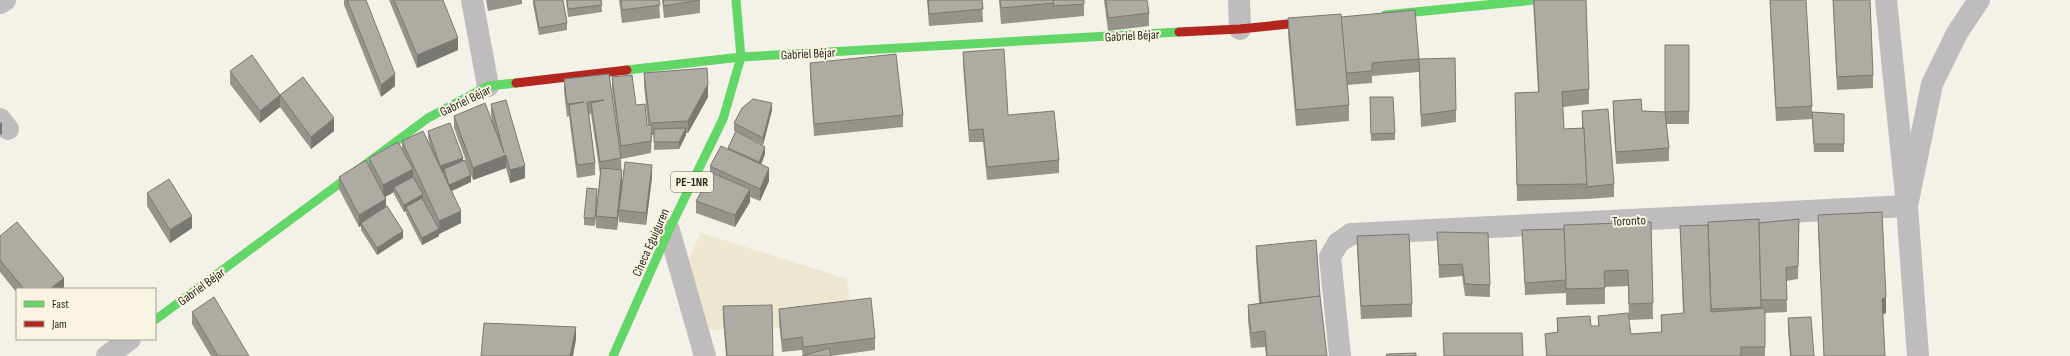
<svg xmlns="http://www.w3.org/2000/svg" width="2070" height="356" viewBox="0 0 2070 356" font-family="'Sofia Sans Condensed',sans-serif">
<style>
.green{fill:#eee7cf}
.lines{fill:none;stroke-linecap:round;stroke-linejoin:round}
.street{stroke:#bfbcbd;stroke-width:22}
.fast{stroke:#63d668;stroke-width:9}
.jam{stroke:#b3261e;stroke-width:9}
.wall{fill:#96938d}
.shaded-wall{fill:#7a7873}
.building{fill:#aeaba4;stroke:#7a7873}
.labels{text-anchor:middle;stroke-width:4;stroke-linejoin:round;paint-order:stroke}
.shield{fill:#faf4e2;stroke:#68655b;stroke-width:1}
.shield-label{font-size:12px;font-weight:bold;fill:#2a2821}
.street-label{font-size:13px;fill:#2a2821;stroke:#faf4e2}
</style>
<rect width="100%" height="100%" fill="#f4f1e8"/>
<polygon class="green" points="701,233 847,279 852,324 705,330 685,266"/>
<g class="lines">
<g class="street">
<polyline points="472,0 488,86"/>
<polyline points="1239,0 1240,29"/>
<polyline points="1886,0 1907,206 1918,356"/>
<polyline points="0,3 5,0"/>
<polyline points="0,119 8,129"/>
<polyline points="669,230 705,356"/>
<polyline points="107,356 130,339"/>
<polyline points="1340,356 1330,257 1338,243 1351,234 1907,206 1932,84 1957,33 1979,0"/>
</g>
<g class="fast">
<polyline points="1385,15 1535,0"/>
<polyline points="627,70 741,57 1179,32"/>
<polyline points="155,320 428,118 488,86 516,83"/>
<polyline points="613,356 669,230 723,119 741,57 736,0"/>
</g>
<g class="jam">
<polyline points="1179,32 1240,29 1317,21"/>
<polyline points="516,83 627,70"/>
</g>
</g>
<g class="wall">
<polygon points="344,0 366,0 395,86 381,97 344,5"/>
<polygon points="389,0 443,0 458,50 417,68"/>
<polygon points="486,0 522,0 522,4 488,11"/>
<polygon points="533,0 563,0 567,23 567,30 539,35 533,4"/>
<polygon points="566,0 601,0 602,12 568,17"/>
<polygon points="619,0 659,0 660,18 622,23"/>
<polygon points="662,0 700,0 700,13 664,18"/>
<polygon points="927,0 982,0 983,22 929,26"/>
<polygon points="999,0 1084,0 1084,16 1001,24"/>
<polygon points="1104,0 1147,0 1149,13 1149,26 1108,31"/>
<polygon points="1533,0 1589,89 1589,104 1563,107 1564,129 1582,128 1582,111 1614,184 1614,197 1587,199 1517,201 1515,93 1538,92"/>
<polygon points="1770,0 1812,106 1812,112 1844,114 1844,152 1814,152 1812,119 1776,121 1770,12"/>
<polygon points="1833,0 1873,75 1873,88 1837,90"/>
<polygon points="1341,17 1419,59 1456,110 1456,122 1421,127 1419,72 1372,76 1372,83 1347,85 1349,105 1349,121 1296,126 1288,34 1288,18"/>
<polygon points="1689,45 1689,124 1666,124 1669,148 1669,161 1616,164 1613,114 1613,101 1642,111 1665,112"/>
<polygon points="963,52 1008,115 1059,160 1059,173 987,180 983,142 969,142 963,65"/>
<polygon points="810,63 903,115 903,127 814,136 810,76"/>
<polygon points="230,71 280,107 260,123 230,84"/>
<polygon points="644,73 708,97 688,133 686,133 686,135 679,149 654,150 654,135 652,135 651,153 621,159 622,183 617,230 596,228 596,216 600,174 591,114 589,114 595,163 595,175 577,178 569,116 567,117 564,91 564,79 609,74 621,155 612,89 612,77 636,105 647,125 648,125 644,86"/>
<polygon points="280,95 334,131 311,149 280,107"/>
<polygon points="1370,97 1395,133 1395,140 1371,141"/>
<polygon points="491,104 525,178 510,183 506,168 473,180 454,128 454,116 492,120 491,116"/>
<polygon points="772,110 763,145 745,136 765,154 761,164 769,181 760,201 750,197 750,202 735,227 696,213 696,201 710,176 710,166 728,149 736,131 734,131 734,123"/>
<polygon points="428,131 463,161 471,182 452,191 461,223 439,234 439,233 439,236 422,245 406,214 406,211 404,212 394,194 394,192 385,197 386,207 403,238 377,255 361,230 361,226 359,227 339,189 339,177 369,165 369,158 402,148 402,141 430,145 428,138"/>
<polygon points="652,177 646,225 619,222 619,210"/>
<polygon points="147,193 192,228 170,243 147,206"/>
<polygon points="597,196 595,226 584,225 584,218"/>
<polygon points="1818,215 1886,313 1883,314 1885,356 1824,356 1818,230"/>
<polygon points="1799,219 1798,279 1786,281 1787,312 1765,313 1765,356 1546,356 1545,334 1557,333 1557,318 1591,326 1598,326 1598,316 1631,334 1661,332 1661,315 1683,313 1680,226 1759,223"/>
<polygon points="1651,222 1653,319 1629,320 1628,286 1605,287 1605,304 1566,305 1566,293 1525,295 1522,230 1564,229"/>
<polygon points="1437,232 1490,285 1490,297 1465,296 1462,276 1439,278"/>
<polygon points="0,236 64,289 17,289 17,293 0,272"/>
<polygon points="1357,236 1412,304 1412,317 1361,319 1357,249"/>
<polygon points="1256,246 1320,296 1327,356 1266,356 1265,347 1251,348 1248,320 1248,305 1259,303 1256,258"/>
<polygon points="723,306 773,356 726,356 723,319"/>
<polygon points="779,309 875,338 875,350 831,356 803,356 802,350 782,352 779,321"/>
<polygon points="192,312 249,356 211,356 192,324"/>
<polygon points="1788,318 1814,356 1790,356 1788,331"/>
</g>
<g class="shaded-wall">
<polygon points="458,38 458,50 417,68 417,55"/>
<polygon points="395,74 395,86 381,97 381,85"/>
<polygon points="708,84 708,97 688,133 688,121"/>
<polygon points="280,95 280,107 260,123 260,111"/>
<polygon points="772,103 772,110 763,145 763,138"/>
<polygon points="334,118 334,131 311,149 311,137"/>
<polygon points="2,122 2,134 0,135 0,123"/>
<polygon points="686,128 686,135 679,149 679,142"/>
<polygon points="765,147 765,154 759,170 759,162"/>
<polygon points="506,155 506,168 473,180 473,168"/>
<polygon points="463,158 463,165 444,169 444,172 440,173 440,166"/>
<polygon points="652,165 652,177 646,225 646,213"/>
<polygon points="525,166 525,178 510,183 510,170"/>
<polygon points="769,168 769,181 760,201 760,189"/>
<polygon points="413,169 413,182 394,187 394,192 383,198 383,185"/>
<polygon points="622,170 622,183 617,230 617,218"/>
<polygon points="471,175 471,182 449,192 449,185"/>
<polygon points="597,189 597,196 595,226 595,218"/>
<polygon points="750,189 750,202 735,227 735,215"/>
<polygon points="423,194 423,201 406,207 406,211 404,212 404,205"/>
<polygon points="386,199 386,211 361,223 361,226 359,227 359,215"/>
<polygon points="461,211 461,223 439,234 439,221"/>
<polygon points="192,216 192,228 170,243 170,230"/>
<polygon points="439,229 439,236 422,245 422,238"/>
<polygon points="403,231 403,238 377,255 377,248"/>
<polygon points="64,278 64,289 50,289"/>
<polygon points="1886,297 1886,313 1882,315 1882,299"/>
<polygon points="576,327 576,340 573,356 570,356"/>
</g>
<g class="building">
<polygon points="347,0 366,0 395,74 381,85"/>
<polygon points="394,0 443,0 458,38 417,55"/>
<polygon points="534,0 563,0 567,23 539,28"/>
<polygon points="567,0 601,0 602,5 568,9"/>
<polygon points="621,0 659,0 660,5 622,10"/>
<polygon points="663,0 700,0 664,6"/>
<polygon points="928,0 982,0 983,9 929,14"/>
<polygon points="1000,0 1053,0 1054,3 1001,8"/>
<polygon points="1053,0 1084,0 1084,4 1054,6"/>
<polygon points="1106,0 1147,0 1149,13 1108,18"/>
<polygon points="1534,0 1586,0 1589,89 1562,92 1564,129 1584,128 1587,184 1517,185 1515,93 1539,92"/>
<polygon points="1770,0 1806,0 1812,106 1776,108"/>
<polygon points="1833,0 1870,0 1873,75 1837,77"/>
<polygon points="1415,10 1419,59 1372,63 1372,71 1346,73 1341,17"/>
<polygon points="1341,14 1349,105 1296,110 1288,18"/>
<polygon points="1665,45 1689,45 1689,111 1665,112 1669,148 1616,152 1613,101 1641,99 1642,111 1665,112"/>
<polygon points="1004,49 1008,115 1054,111 1059,160 987,167 983,129 969,130 963,52"/>
<polygon points="896,54 903,115 814,124 810,63"/>
<polygon points="252,55 280,95 260,111 230,71"/>
<polygon points="1455,58 1456,110 1421,115 1419,59"/>
<polygon points="707,68 708,84 688,121 650,123 644,73"/>
<polygon points="609,74 621,158 600,162 591,103 604,100 587,102 595,163 577,165 569,105 584,102 567,104 564,79"/>
<polygon points="632,75 636,105 645,104 647,125 652,125 651,141 621,146 612,77"/>
<polygon points="303,77 334,118 311,137 280,95"/>
<polygon points="1370,97 1393,97 1395,133 1371,134"/>
<polygon points="753,99 772,103 763,138 734,123 742,108"/>
<polygon points="506,100 525,166 510,170 506,155 473,168 454,116 485,103 504,153 491,104"/>
<polygon points="1608,109 1614,184 1587,187 1584,128 1583,128 1582,111"/>
<polygon points="1812,112 1844,114 1844,144 1814,144"/>
<polygon points="450,123 463,158 440,166 428,131"/>
<polygon points="686,128 679,142 654,142 654,129"/>
<polygon points="423,131 461,211 439,221 402,141"/>
<polygon points="736,131 765,147 759,162 728,148"/>
<polygon points="398,142 413,169 383,185 369,158"/>
<polygon points="721,146 769,168 760,189 710,166"/>
<polygon points="366,160 386,199 359,215 339,177"/>
<polygon points="465,160 471,175 449,185 444,169"/>
<polygon points="625,162 652,165 646,213 619,210"/>
<polygon points="601,168 622,170 617,218 596,216"/>
<polygon points="712,173 750,189 735,215 696,201"/>
<polygon points="413,177 423,194 404,205 394,187"/>
<polygon points="169,179 192,216 170,230 147,193"/>
<polygon points="587,188 597,189 595,218 584,218"/>
<polygon points="422,198 439,229 422,238 406,207"/>
<polygon points="387,206 403,231 377,248 361,223"/>
<polygon points="1882,212 1886,297 1882,299 1885,356 1824,356 1818,215"/>
<polygon points="1759,219 1761,307 1711,309 1708,222"/>
<polygon points="1799,219 1798,266 1786,268 1787,300 1761,300 1759,223"/>
<polygon points="17,222 64,278 50,289 24,289 0,260 0,236"/>
<polygon points="1651,222 1653,303 1629,304 1628,270 1604,271 1605,288 1566,289 1564,225"/>
<polygon points="1708,225 1711,312 1765,308 1765,347 1741,347 1741,356 1547,356 1545,334 1558,332 1557,318 1590,316 1591,326 1599,326 1598,316 1628,313 1631,334 1662,332 1661,315 1684,313 1680,226"/>
<polygon points="1564,229 1566,280 1525,283 1522,230"/>
<polygon points="1437,232 1488,233 1490,285 1465,284 1462,264 1439,265"/>
<polygon points="1409,234 1412,304 1361,306 1357,236"/>
<polygon points="1316,240 1320,296 1261,303 1256,246"/>
<polygon points="1320,296 1327,356 1267,356 1265,331 1251,333 1248,305"/>
<polygon points="214,297 249,356 218,356 192,312"/>
<polygon points="871,298 875,338 803,347 802,337 782,340 779,309"/>
<polygon points="772,305 773,356 727,356 723,306"/>
<polygon points="1811,317 1814,356 1791,356 1788,318"/>
<polygon points="484,323 576,327 570,356 481,356"/>
<polygon points="1443,333 1522,333 1523,356 1444,356"/>
<polygon points="829,348 831,356 802,356"/>
<polygon points="1416,353 1416,356 1386,356 1387,354"/>
</g>
<g class="labels">
<rect class="shield" x="671" y="172" width="42" height="20" rx="3"/>
<g class="shield-label">
<text x="692" y="186">PE-1NR</text>
</g>
<g class="street-label">
<text transform="translate(1132 35) rotate(-3)" y="5">Gabriel Béjar</text>
<text transform="translate(808 53) rotate(-3)" y="5">Gabriel Béjar</text>
<text transform="translate(465 100) rotate(-26)" y="5">Gabriel Béjar</text>
<text transform="translate(1629 220) rotate(-3)" y="5">Toronto</text>
<text transform="translate(650 242) rotate(-66)" y="5">Checa Eguiguren</text>
<text transform="translate(201 286) rotate(-36)" y="5">Gabriel Béjar</text>
</g>
</g>
<rect x="16" y="288" width="140" height="52" fill="#faf4e2" stroke="#a7a295"/>
<rect x="24" y="301" width="20" height="6" fill="#63d668" stroke="#a7a295"/>
<text x="52" y="308" font-size="12" fill="#2a2821">Fast</text>
<rect x="24" y="321" width="20" height="6" fill="#b3261e" stroke="#a7a295"/>
<text x="52" y="328" font-size="12" fill="#2a2821">Jam</text>
</svg>
